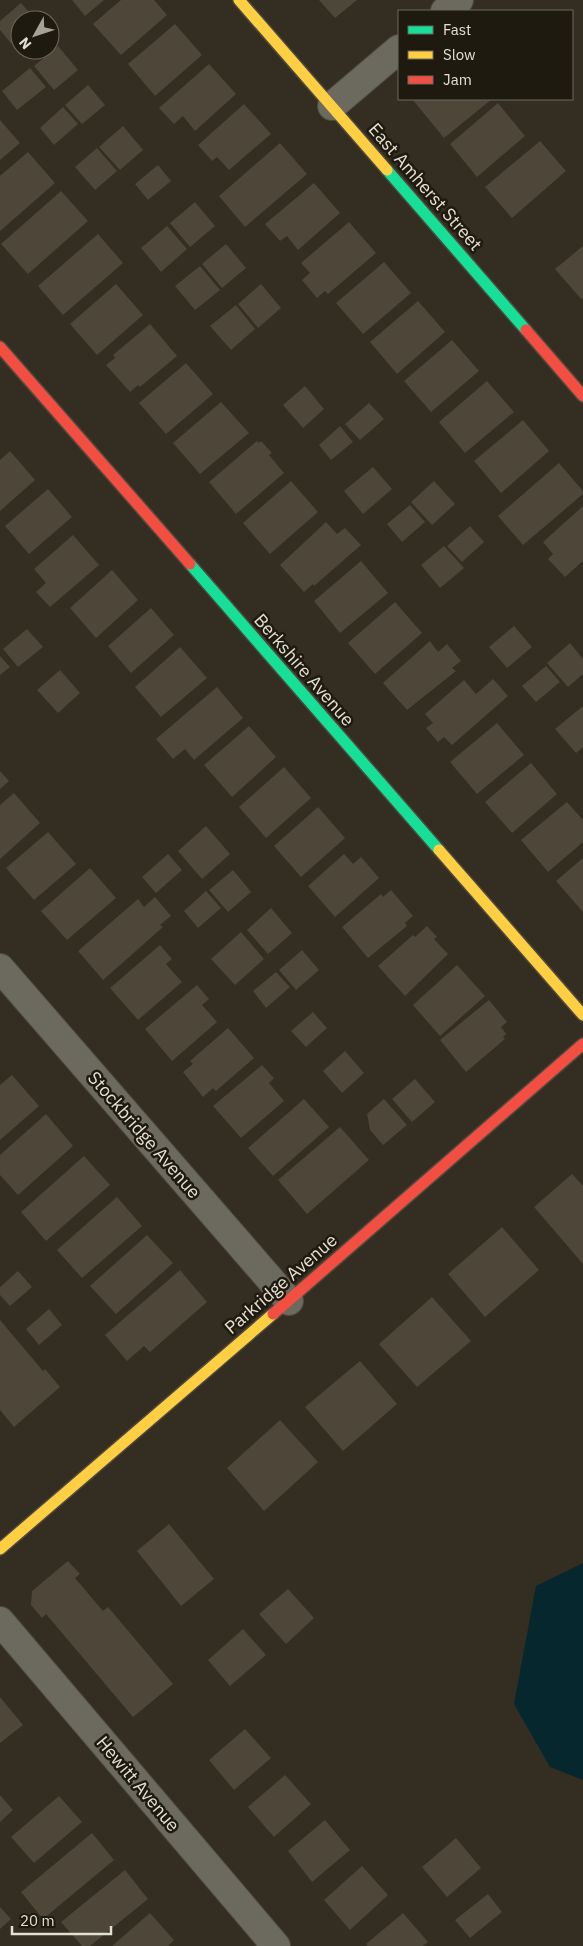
<svg xmlns="http://www.w3.org/2000/svg" width="583" height="1946" viewBox="0 0 583 1946" font-family="'IBM Plex Sans',sans-serif">
<style>
.water{fill:#06272e}
.building{fill:#4e4638}
.lines{fill:none;stroke-linecap:round;stroke-linejoin:round}
.street-casing{stroke:#4e4a3f;stroke-width:30}
.fast-casing{stroke:#4e4a3f;stroke-width:14}
.slow-casing{stroke:#4e4a3f;stroke-width:14}
.jam-casing{stroke:#4e4a3f;stroke-width:14}
.street{stroke:#6c695e;stroke-width:28}
.fast{stroke:#16e098;stroke-width:11}
.slow{stroke:#ffcf43;stroke-width:11}
.jam{stroke:#f24e42;stroke-width:11}
.labels{text-anchor:middle;stroke-width:5;stroke-linejoin:round;paint-order:stroke}
.street-label{font-size:18px;fill:#e4e0d1;stroke:#1e1a10}
</style>
<rect width="100%" height="100%" fill="#332e21"/>
<polygon class="water" points="583,1563 583,1780 550,1767 514,1704 536,1586"/>
<g class="building">
<polygon points="72,0 104,0 85,16"/>
<polygon points="121,0 154,0 167,15 121,55 93,24"/>
<polygon points="319,0 357,0 335,18"/>
<polygon points="21,3 36,20 20,20 20,43 15,48 0,30 0,21"/>
<polygon points="175,24 202,55 155,96 128,64"/>
<polygon points="58,46 78,70 54,90 34,66"/>
<polygon points="209,64 236,94 195,131 183,116 174,124 159,108"/>
<polygon points="30,68 46,87 17,110 2,91"/>
<polygon points="88,85 105,105 82,124 65,105"/>
<polygon points="412,99 492,99 444,138"/>
<polygon points="498,103 525,136 477,177 450,144"/>
<polygon points="244,104 271,134 229,170 217,157 212,161 198,145"/>
<polygon points="63,107 78,124 54,145 40,128"/>
<polygon points="0,120 20,143 0,160"/>
<polygon points="123,126 143,150 120,170 99,147"/>
<polygon points="540,141 566,171 512,218 485,187"/>
<polygon points="280,143 307,174 245,227 219,196"/>
<polygon points="97,148 117,171 95,190 75,167"/>
<polygon points="28,152 55,183 0,231 0,176"/>
<polygon points="158,165 171,181 148,200 135,184"/>
<polygon points="314,183 340,213 298,250 287,236 280,241 265,224"/>
<polygon points="61,191 88,221 28,274 1,244"/>
<polygon points="195,202 215,226 190,247 170,223"/>
<polygon points="349,222 376,253 328,294 325,291 317,298 302,280 310,273 301,263"/>
<polygon points="167,226 187,249 161,272 141,248"/>
<polygon points="98,234 123,263 63,315 38,286"/>
<polygon points="226,244 246,268 222,288 202,264"/>
<polygon points="583,246 583,298 581,299 555,269"/>
<polygon points="384,262 411,293 363,334 336,303"/>
<polygon points="200,266 220,290 195,310 175,286"/>
<polygon points="116,284 143,315 97,355 70,324"/>
<polygon points="261,284 281,308 258,328 238,304"/>
<polygon points="418,301 445,332 397,374 370,342"/>
<polygon points="236,305 255,329 231,350 210,326"/>
<polygon points="150,324 177,356 140,387 138,385 130,392 106,365 115,358 113,355"/>
<polygon points="452,340 479,371 431,412 404,381"/>
<polygon points="186,363 213,394 166,434 139,403"/>
<polygon points="487,381 514,412 465,453 439,422"/>
<polygon points="305,386 324,409 303,428 283,405"/>
<polygon points="221,402 249,433 200,474 173,443"/>
<polygon points="369,403 384,419 360,440 345,424"/>
<polygon points="523,420 549,451 501,493 474,461"/>
<polygon points="340,426 353,442 331,460 319,445"/>
<polygon points="257,441 259,443 261,441 272,453 269,455 284,473 236,514 209,482"/>
<polygon points="10,451 35,480 0,511 0,460"/>
<polygon points="559,463 583,491 583,494 523,545 498,516"/>
<polygon points="373,467 392,489 363,514 344,491"/>
<polygon points="291,481 318,512 270,554 243,523"/>
<polygon points="434,481 455,504 432,525 411,502"/>
<polygon points="48,489 72,517 29,554 5,526"/>
<polygon points="410,505 425,522 402,542 387,524"/>
<polygon points="583,506 583,561 565,577 548,559 553,554 543,542"/>
<polygon points="326,522 337,534 345,528 361,545 314,586 313,584 304,592 280,565"/>
<polygon points="470,526 484,542 462,562 447,546"/>
<polygon points="73,535 99,565 50,607 36,592 46,583 34,569"/>
<polygon points="444,546 464,568 440,588 421,565"/>
<polygon points="361,561 388,593 340,633 314,601"/>
<polygon points="112,570 138,600 96,638 70,608"/>
<polygon points="395,602 422,633 375,674 348,643"/>
<polygon points="151,608 174,635 131,673 108,646"/>
<polygon points="514,626 532,647 507,668 489,647"/>
<polygon points="27,629 43,647 18,667 3,649"/>
<polygon points="430,641 438,652 447,644 461,661 452,668 456,671 407,710 383,683"/>
<polygon points="570,643 583,659 583,674 568,687 547,663"/>
<polygon points="180,647 207,678 161,717 135,687"/>
<polygon points="0,656 10,667 0,675"/>
<polygon points="546,666 560,682 536,702 522,686"/>
<polygon points="60,670 80,693 58,713 37,690"/>
<polygon points="493,679 508,696 452,745 444,737 438,742 426,728 433,723 425,714 464,680 476,694"/>
<polygon points="217,687 243,718 194,760 185,749 173,759 156,739"/>
<polygon points="583,706 583,747 576,753 555,729"/>
<polygon points="497,723 524,755 477,794 450,762"/>
<polygon points="249,726 276,757 232,797 204,765"/>
<polygon points="531,763 557,794 512,833 485,802"/>
<polygon points="284,767 311,798 266,838 239,807"/>
<polygon points="0,771 9,781 0,789"/>
<polygon points="14,793 40,823 0,859 0,805"/>
<polygon points="567,802 583,820 583,842 548,872 521,840"/>
<polygon points="318,807 345,838 301,877 274,846"/>
<polygon points="206,826 230,854 202,879 178,851"/>
<polygon points="48,832 76,864 34,900 6,868"/>
<polygon points="168,854 182,870 156,893 142,877"/>
<polygon points="344,854 353,864 361,857 379,878 335,917 308,886"/>
<polygon points="583,858 583,912 556,881"/>
<polygon points="90,868 116,898 67,940 41,911"/>
<polygon points="233,870 251,892 228,912 209,890"/>
<polygon points="391,890 413,916 405,923 407,926 368,958 342,927 381,894 383,897"/>
<polygon points="206,891 221,908 198,928 184,911"/>
<polygon points="155,897 171,916 160,925 163,927 103,980 78,951 138,899 144,907"/>
<polygon points="271,908 292,933 268,954 247,930"/>
<polygon points="427,926 437,937 434,939 448,954 405,996 378,966 413,935 415,937"/>
<polygon points="241,932 264,959 235,985 211,959"/>
<polygon points="160,945 172,959 166,964 182,982 138,1020 110,988"/>
<polygon points="302,950 319,970 296,990 279,970"/>
<polygon points="457,965 485,996 440,1036 413,1005"/>
<polygon points="276,972 290,987 266,1008 253,991"/>
<polygon points="197,985 209,999 202,1005 217,1022 172,1061 145,1029"/>
<polygon points="489,1000 507,1022 501,1027 506,1034 503,1037 505,1039 466,1072 440,1040"/>
<polygon points="313,1012 327,1028 306,1047 291,1031"/>
<polygon points="228,1028 254,1058 216,1091 213,1088 203,1097 183,1072 193,1064 190,1061"/>
<polygon points="345,1051 364,1073 342,1093 323,1071"/>
<polygon points="262,1065 274,1078 269,1083 284,1101 241,1138 213,1106"/>
<polygon points="12,1075 39,1106 0,1140 0,1085"/>
<polygon points="415,1079 435,1102 412,1122 392,1099"/>
<polygon points="304,1099 329,1127 273,1176 248,1148"/>
<polygon points="384,1099 407,1125 383,1145 370,1130 367,1114"/>
<polygon points="46,1114 73,1146 18,1195 0,1175 0,1155"/>
<polygon points="340,1127 369,1160 307,1214 278,1180"/>
<polygon points="84,1156 110,1185 46,1241 21,1212"/>
<polygon points="572,1174 583,1186 583,1264 534,1207"/>
<polygon points="117,1197 142,1226 82,1278 57,1250"/>
<polygon points="502,1227 539,1270 485,1317 448,1274"/>
<polygon points="147,1235 173,1263 116,1314 90,1286"/>
<polygon points="180,1270 207,1302 150,1352 144,1346 127,1361 105,1335"/>
<polygon points="18,1271 32,1287 10,1306 0,1295 0,1287"/>
<polygon points="432,1297 471,1341 417,1387 379,1344"/>
<polygon points="49,1309 62,1325 39,1345 26,1329"/>
<polygon points="0,1320 43,1371 45,1369 60,1387 14,1427 0,1410"/>
<polygon points="360,1361 397,1404 343,1451 305,1407"/>
<polygon points="280,1420 318,1462 264,1511 227,1468"/>
<polygon points="169,1524 214,1579 181,1606 137,1551"/>
<polygon points="68,1561 80,1574 75,1578 103,1611 108,1607 173,1684 133,1717 46,1614 42,1618 31,1605 32,1591"/>
<polygon points="288,1589 314,1618 286,1644 259,1614"/>
<polygon points="243,1629 266,1655 230,1686 208,1660"/>
<polygon points="0,1697 23,1725 0,1743"/>
<polygon points="245,1729 271,1758 234,1790 209,1760"/>
<polygon points="285,1775 311,1804 274,1837 248,1807"/>
<polygon points="0,1795 13,1810 0,1822"/>
<polygon points="59,1796 82,1822 34,1863 11,1837"/>
<polygon points="325,1820 350,1850 312,1882 288,1851"/>
<polygon points="92,1833 114,1860 43,1919 21,1892"/>
<polygon points="456,1838 481,1868 447,1897 422,1867"/>
<polygon points="362,1866 388,1895 350,1930 324,1900"/>
<polygon points="125,1870 148,1899 90,1946 82,1946 61,1922"/>
<polygon points="488,1894 502,1912 470,1938 455,1920"/>
<polygon points="0,1907 11,1919 0,1929"/>
<polygon points="150,1913 174,1940 168,1946 112,1946"/>
<polygon points="403,1913 428,1942 423,1946 368,1946 366,1944"/>
</g>
<g class="lines">
<defs>
<g id="street">
<polyline points="445,11 459,0"/>
<polyline points="332,106 399,49"/>
<polyline points="0,968 289,1301"/>
<polyline points="0,1621 276,1946"/>
</g>
<g id="fast">
<polyline points="387,170 526,330"/>
<polyline points="190,564 439,850"/>
</g>
<g id="slow">
<polyline points="239,0 387,170"/>
<polyline points="439,850 583,1015"/>
<polyline points="0,1549 273,1314"/>
</g>
<g id="jam">
<polyline points="526,330 583,396"/>
<polyline points="0,347 190,564"/>
<polyline points="273,1314 583,1044"/>
</g>
</defs>
<use href="#street" class="street-casing"/>
<use href="#fast" class="fast-casing"/>
<use href="#slow" class="slow-casing"/>
<use href="#jam" class="jam-casing"/>
<use href="#street" class="street"/>
<use href="#fast" class="fast"/>
<use href="#slow" class="slow"/>
<use href="#jam" class="jam"/>
</g>
<g class="labels">
<g class="street-label">
<text transform="translate(425 187) rotate(49)" y="6">East Amherst Street</text>
<text transform="translate(304 670) rotate(49)" y="6">Berkshire Avenue</text>
<text transform="translate(144 1135) rotate(49)" y="6">Stockbridge Avenue</text>
<text transform="translate(281 1284) rotate(-41)" y="6">Parkridge Avenue</text>
<text transform="translate(138 1784) rotate(50)" y="6">Hewitt Avenue</text>
</g>
</g>
<rect x="398" y="10" width="175" height="90" fill="#1e1a10" stroke="#6d695d"/>
<rect x="408" y="26" width="25" height="8" fill="#16e098" stroke="#6d695d"/>
<text x="443" y="35" font-size="15" fill="#e4e0d1">Fast</text>
<rect x="408" y="51" width="25" height="8" fill="#ffcf43" stroke="#6d695d"/>
<text x="443" y="60" font-size="15" fill="#e4e0d1">Slow</text>
<rect x="408" y="76" width="25" height="8" fill="#f24e42" stroke="#6d695d"/>
<text x="443" y="85" font-size="15" fill="#e4e0d1">Jam</text>
<g transform="translate(35 35) rotate(230)"><circle r="24" fill="#1e1a10" stroke="#6d695d"/>
<path d="M0-4L9 19L0 12L-9 19Z" fill="#a6a293"/>
<text y="-8" font-size="14" font-weight="bold" text-anchor="middle" fill="#e4e0d1">N</text>
</g>
<path d="M12 1926v8h99v-8" fill="none" stroke="#e4e0d1" stroke-width="2.5"/>
<text x="20" y="1926" font-size="15" fill="#e4e0d1" stroke="#1e1a10" stroke-width="4" paint-order="stroke">20 m</text>
</svg>
